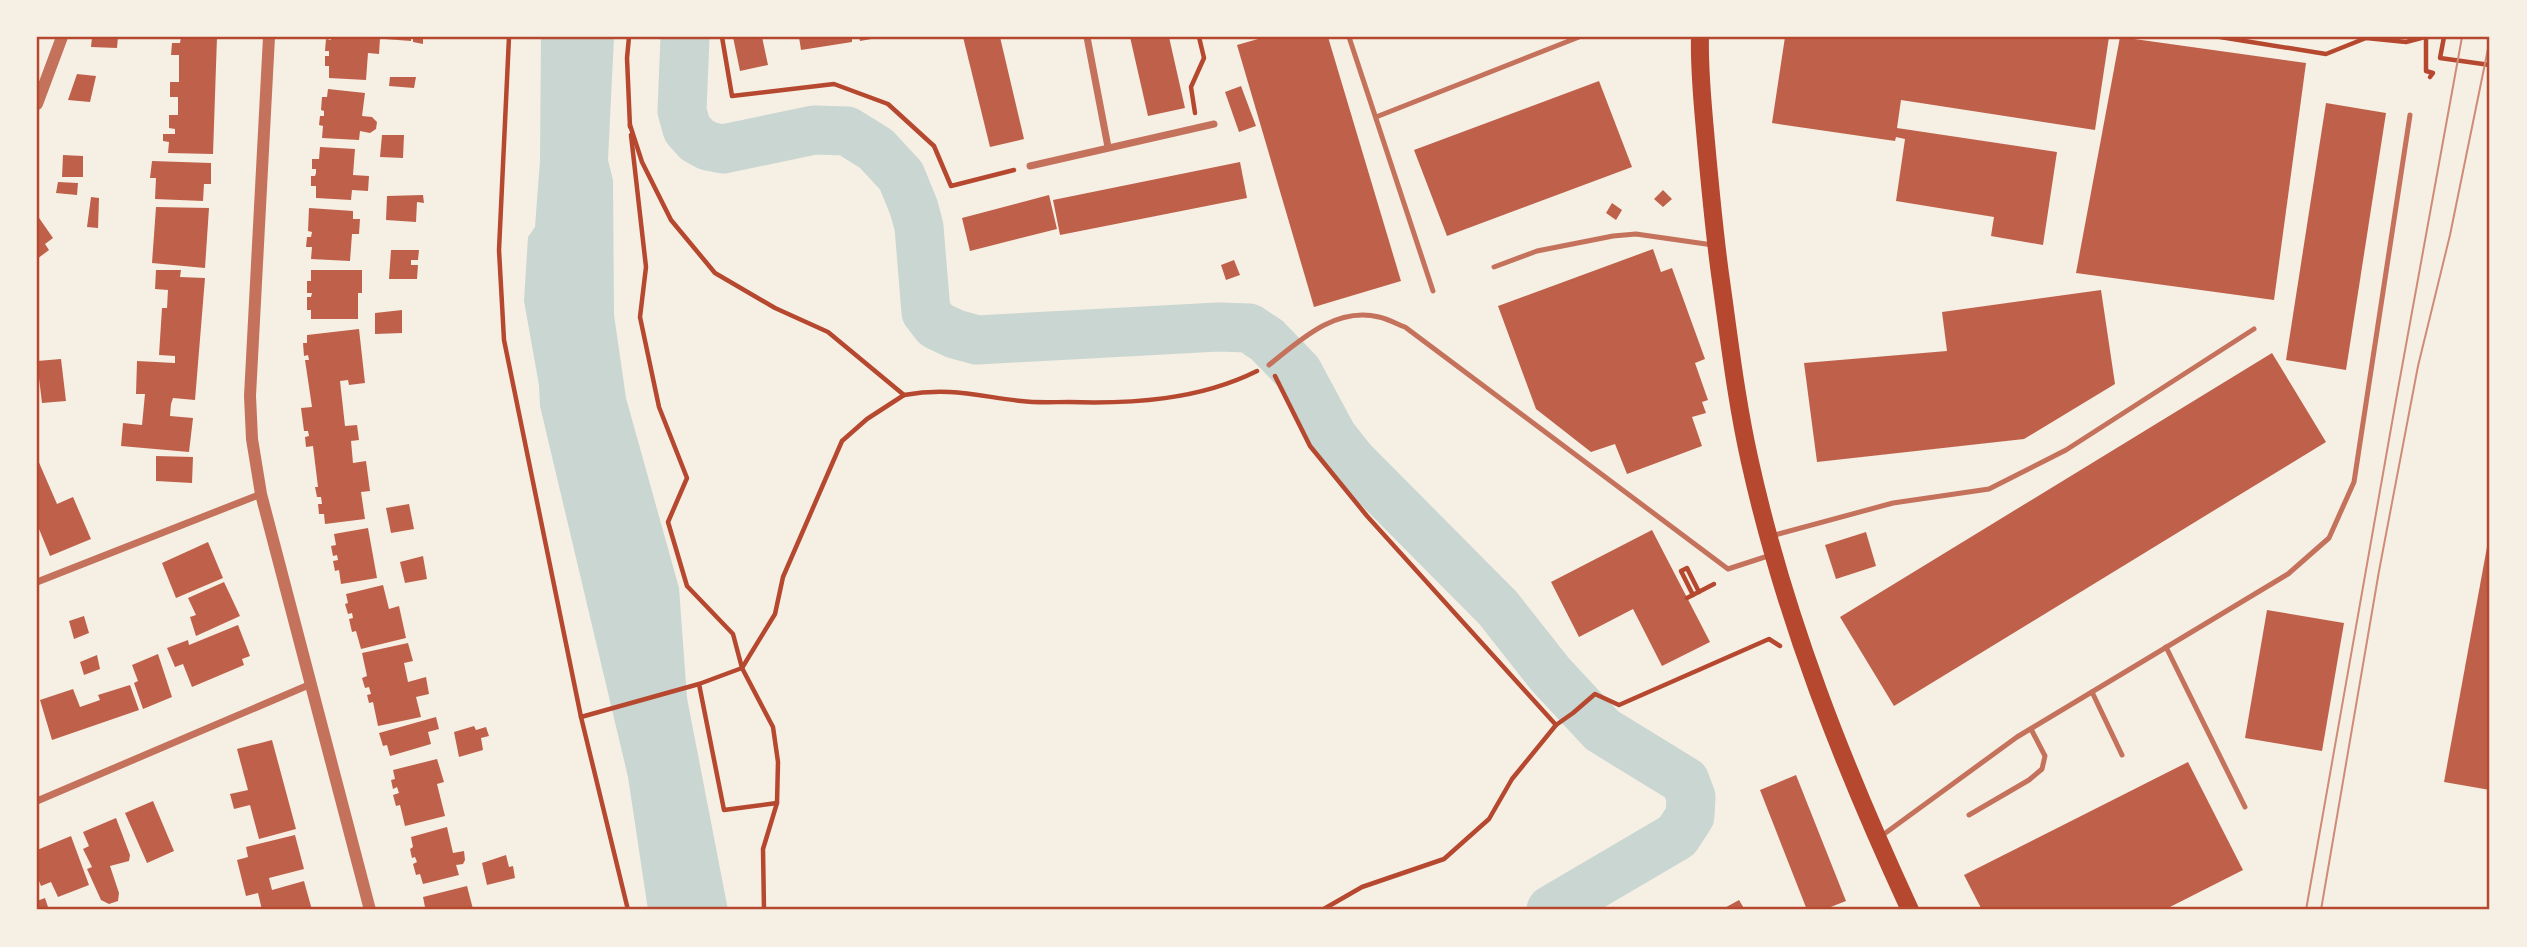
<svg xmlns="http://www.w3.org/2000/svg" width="2527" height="947" viewBox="0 0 2527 947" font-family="Manrope,sans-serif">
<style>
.water{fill:#c9d6d2}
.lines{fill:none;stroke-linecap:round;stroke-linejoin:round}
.river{stroke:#c9d6d2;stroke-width:49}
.building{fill:#bf614a}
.path{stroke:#b5482f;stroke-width:4.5}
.service{stroke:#c5725c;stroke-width:5}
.minor{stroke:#c5725c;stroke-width:7}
.tertiary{stroke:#c5725c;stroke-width:12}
.primary{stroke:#b5482f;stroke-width:18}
.tram{stroke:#cf8b77;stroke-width:2}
.neatline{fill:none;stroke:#b5482f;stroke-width:2.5}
</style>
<rect width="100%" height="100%" fill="#f6efe4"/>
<polygon class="water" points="541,37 614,37 608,160 613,180 614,315 626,398 679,588 687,698 728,910 648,910 628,777 540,406 539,385 524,301 528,237 535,227 540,161"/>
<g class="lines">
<polyline class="river" points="685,37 682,111 687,129 697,140 708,146 723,149 814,130 847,131 876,149 901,176 914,208 919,227 926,312 936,325 955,334 977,340 1218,327 1249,328 1267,340 1298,372 1333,437 1352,461 1498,608 1550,674 1602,730 1685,781 1691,797 1690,816 1677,836 1551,910"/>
</g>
<g class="building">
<polygon points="92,37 118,37 117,48 91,47"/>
<polygon points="181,37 217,37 213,154 168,153 169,142 163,141 163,134 175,134 175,129 169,128 169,115 178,115 178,97 170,97 170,82 179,82 179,55 171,55 172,43 180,43"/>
<polygon points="331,37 380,38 379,54 368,53 366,80 329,78 329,66 325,66 325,56 329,56 329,51 325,51 326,39 331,40"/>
<polygon points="385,37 411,37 411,41 385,39"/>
<polygon points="413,37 423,37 423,44 413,42"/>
<polygon points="733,37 762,37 768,65 740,71"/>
<polygon points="799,37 852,37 852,42 801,50"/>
<polygon points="859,37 877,37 877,38 860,41"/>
<polygon points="963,37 1000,37 1024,139 990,147"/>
<polygon points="1130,37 1169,37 1185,108 1148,116"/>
<polygon points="1265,37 1328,37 1401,281 1314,307 1237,45"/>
<polygon points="1785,37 2109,37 2095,130 1901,100 1897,128 2057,152 2043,245 1991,236 1994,217 1896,201 1905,139 1896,137 1895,141 1772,123"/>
<polygon points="2120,37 2306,63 2274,300 2076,273"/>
<polygon points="77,74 96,76 90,102 68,100"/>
<polygon points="390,77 416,77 414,88 389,86"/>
<polygon points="1599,81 1632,167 1447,236 1414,150"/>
<polygon points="1241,86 1256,126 1239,132 1225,92"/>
<polygon points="328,89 365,93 362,116 372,117 377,122 376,129 370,133 360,131 359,140 322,138 323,126 319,125 320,116 324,116 324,111 321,110 322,97 327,97"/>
<polygon points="2326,103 2386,113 2346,370 2286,360"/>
<polygon points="382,135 404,135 403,158 380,157"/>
<polygon points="320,147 355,149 353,175 369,176 368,191 352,190 351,200 316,198 316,186 311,186 311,176 315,176 316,173 316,169 312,169 312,159 319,159"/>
<polygon points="63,155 83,156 83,177 62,177"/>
<polygon points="152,161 211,163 211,184 204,184 203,201 155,199 156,178 150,178"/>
<polygon points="1240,162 1247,198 1060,235 1053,200"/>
<polygon points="58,182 78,183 77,195 56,193"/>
<polygon points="1663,190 1672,199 1663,207 1654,199"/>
<polygon points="423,195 424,203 417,202 416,222 386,220 387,196"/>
<polygon points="1049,195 1057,229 970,251 962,218"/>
<polygon points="91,197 99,198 98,228 87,227"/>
<polygon points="1612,203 1622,210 1616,220 1606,213"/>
<polygon points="156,207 209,208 205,268 152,263"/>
<polygon points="309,208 353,211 353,219 360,219 359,234 352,234 350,261 311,259 312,247 306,247 307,237 311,237 312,232 308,231"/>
<polygon points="37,215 53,238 45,244 49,250 37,259"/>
<polygon points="1653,249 1661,272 1672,268 1705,359 1695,363 1708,400 1702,402 1706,413 1692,417 1702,446 1627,474 1615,444 1591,452 1536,409 1498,306"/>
<polygon points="391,250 419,250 418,260 411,260 411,265 418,265 417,279 389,279"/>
<polygon points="1234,260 1240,275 1226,280 1221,265"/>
<polygon points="156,270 181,270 180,277 205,278 195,400 173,398 171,404 170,416 193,418 189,452 121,446 123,423 142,425 145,394 136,394 137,361 175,363 175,356 159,355 162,308 167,308 168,290 155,289"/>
<polygon points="311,270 362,270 362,293 358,293 358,319 311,319 311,310 307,310 307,297 311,297 312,293 307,293 307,281 311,281"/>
<polygon points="2101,290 2115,384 2024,439 1817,462 1804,363 1947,351 1942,312"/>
<polygon points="402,310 402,333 375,334 375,313"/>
<polygon points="359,329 365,383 349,385 348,380 340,381 345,426 357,425 359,440 351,441 353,463 366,461 370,491 361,492 365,519 325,524 324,514 319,514 318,504 322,504 321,497 317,497 315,487 318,487 313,446 306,447 305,437 309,436 308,431 304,431 301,408 312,407 305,360 309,360 308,355 304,356 303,343 307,343 307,335"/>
<polygon points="2272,353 2326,442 1894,706 1840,617"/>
<polygon points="61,359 66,401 42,403 37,361"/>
<polygon points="156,456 193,457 192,483 156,481"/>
<polygon points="37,458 57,504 73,497 91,539 50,556 37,524"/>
<polygon points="409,504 414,529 391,533 386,508"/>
<polygon points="368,528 377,578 341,584 339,570 335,571 333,561 338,560 337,555 333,556 331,546 336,545 334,534"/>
<polygon points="1652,530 1710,642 1662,666 1633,609 1579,637 1551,582"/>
<polygon points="1866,532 1876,566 1836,579 1825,545"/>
<polygon points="2489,536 2490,537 2490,790 2444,782"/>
<polygon points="208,542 223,578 176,598 162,563"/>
<polygon points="423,556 427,579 405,583 400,562"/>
<polygon points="224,582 240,616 196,636 190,617 196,615 188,598"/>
<polygon points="383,585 389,609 399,606 406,638 361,649 356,631 352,632 349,619 353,618 352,613 348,614 345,604 348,603 346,594"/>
<polygon points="2267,610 2344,623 2322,751 2245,738"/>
<polygon points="84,616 89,633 74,639 69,621"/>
<polygon points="238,625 250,656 242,659 244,665 192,687 183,664 175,667 167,648 188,640 189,645"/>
<polygon points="408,643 413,661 404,663 408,682 426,677 429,694 416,697 421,717 378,726 373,702 369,703 367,695 371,694 369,687 365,688 362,678 367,676 362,653"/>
<polygon points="158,654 172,697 143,709 134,683 138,681 132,665"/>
<polygon points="97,655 100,669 84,675 80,662"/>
<polygon points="130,685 139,710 52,740 40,700 73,689 80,707 100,700 98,695"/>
<polygon points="436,717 439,729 428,732 431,744 390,756 387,745 383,746 379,733"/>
<polygon points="474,726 476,730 486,727 489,736 481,738 483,750 459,757 454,732"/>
<polygon points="272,740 296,829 259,839 250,805 234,809 230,794 248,790 237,749"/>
<polygon points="437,759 444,782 437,784 445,816 405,826 400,805 396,806 393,795 399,793 397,787 393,789 391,780 395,779 393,770"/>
<polygon points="2188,762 2243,870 2164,910 1982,910 1964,875"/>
<polygon points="1796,775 1846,901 1823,910 1807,910 1760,790"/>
<polygon points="153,801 174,851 147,863 125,813"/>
<polygon points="116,818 130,855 129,861 110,866 119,893 118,901 109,904 101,900 87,869 92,867 83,849 89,846 83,832"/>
<polygon points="447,827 453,853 464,851 465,860 463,864 456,865 459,875 423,884 420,874 416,875 413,864 417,862 415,857 412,858 410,849 413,847 411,837"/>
<polygon points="295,835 304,869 269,878 272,890 304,881 312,910 262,910 258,893 246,896 237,860 248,857 246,847"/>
<polygon points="71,836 89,885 58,897 51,882 41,886 37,876 37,850"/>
<polygon points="506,855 509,867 513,866 515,878 487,885 482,863"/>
<polygon points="467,886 473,909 423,910 422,907 425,907 423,897"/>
<polygon points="45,898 49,910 39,910 37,901"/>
<polygon points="1739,900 1745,910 1721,910"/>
</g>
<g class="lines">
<g class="path">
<polyline points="509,37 499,250 504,340 581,717 699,684 742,668 775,614 783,577 842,441 867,419 904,395"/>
<polyline points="629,37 627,58 630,127"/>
<polyline points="722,37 732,96 834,84 888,104 934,146 951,186 1014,170"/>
<polyline points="2220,37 2326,54 2366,38 2406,42 2425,37"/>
<polyline points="2426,37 2426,71 2433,73 2430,77"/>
<polyline points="2444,37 2440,58 2490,65"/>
<polyline points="1195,113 1191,87 1204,58 1199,37"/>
<path d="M630 125 642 162 671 220 715 273 775 308 828 332 904 395C950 387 977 396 1021 401 1037 403 1053 402 1069 402 1132 404 1199 400 1257 371"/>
<polyline points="631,135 646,267 640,317 659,407 687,478 668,522 687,586 733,634 742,668 773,727 778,762 777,803 763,849 764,910"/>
<polyline points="1275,376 1310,446 1367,516 1556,725 1512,779 1489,819 1444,859 1362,887 1322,910"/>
<polyline points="1693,595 1681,571 1687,568 1699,592"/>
<polyline points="1687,598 1714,584"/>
<polyline points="699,684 724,810 777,803"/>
<polyline points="581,717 628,910"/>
<polyline points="1556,725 1573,713 1595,694 1619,705 1769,639 1780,646"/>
</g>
<g class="service">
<polyline points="1349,37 1433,291"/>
<polyline points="1376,117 1579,37"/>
<polyline points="1494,267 1537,251 1613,236 1636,234 1713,245"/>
<path d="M1269 365C1300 340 1336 306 1379 317 1388 319 1397 324 1405 327L1728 569 1771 555"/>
<polyline points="1771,536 1893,503 1989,489 2066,450 2254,329"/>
<polyline points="2166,647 2245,807"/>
<polyline points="2092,692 2122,755"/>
<polyline points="1969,815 2029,780 2042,769 2045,756 2031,729"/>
<polyline points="1880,837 2017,737 2288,574 2329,538 2354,482 2410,115"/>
</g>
<g class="minor">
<polyline points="1087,37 1108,147"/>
<polyline points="1030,166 1214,124"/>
<polyline points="37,582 261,494"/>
<polyline points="37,801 311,684"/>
</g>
<g class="tertiary">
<polyline points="269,37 250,396 252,439 261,494 370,910"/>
<polyline points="37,104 62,37"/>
</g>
<path class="primary" d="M1700 37C1699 72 1703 107 1706 142 1710 186 1714 230 1720 274 1729 337 1736 400 1750 462 1785 619 1843 765 1910 910"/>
<g class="tram">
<polyline points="2306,910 2396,400 2462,37"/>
<polyline points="2321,910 2379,571 2418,366 2450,235 2490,39"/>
</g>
</g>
<rect width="2527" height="947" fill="none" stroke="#f6efe4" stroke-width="77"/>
<rect x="38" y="38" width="2450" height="870" class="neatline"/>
</svg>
